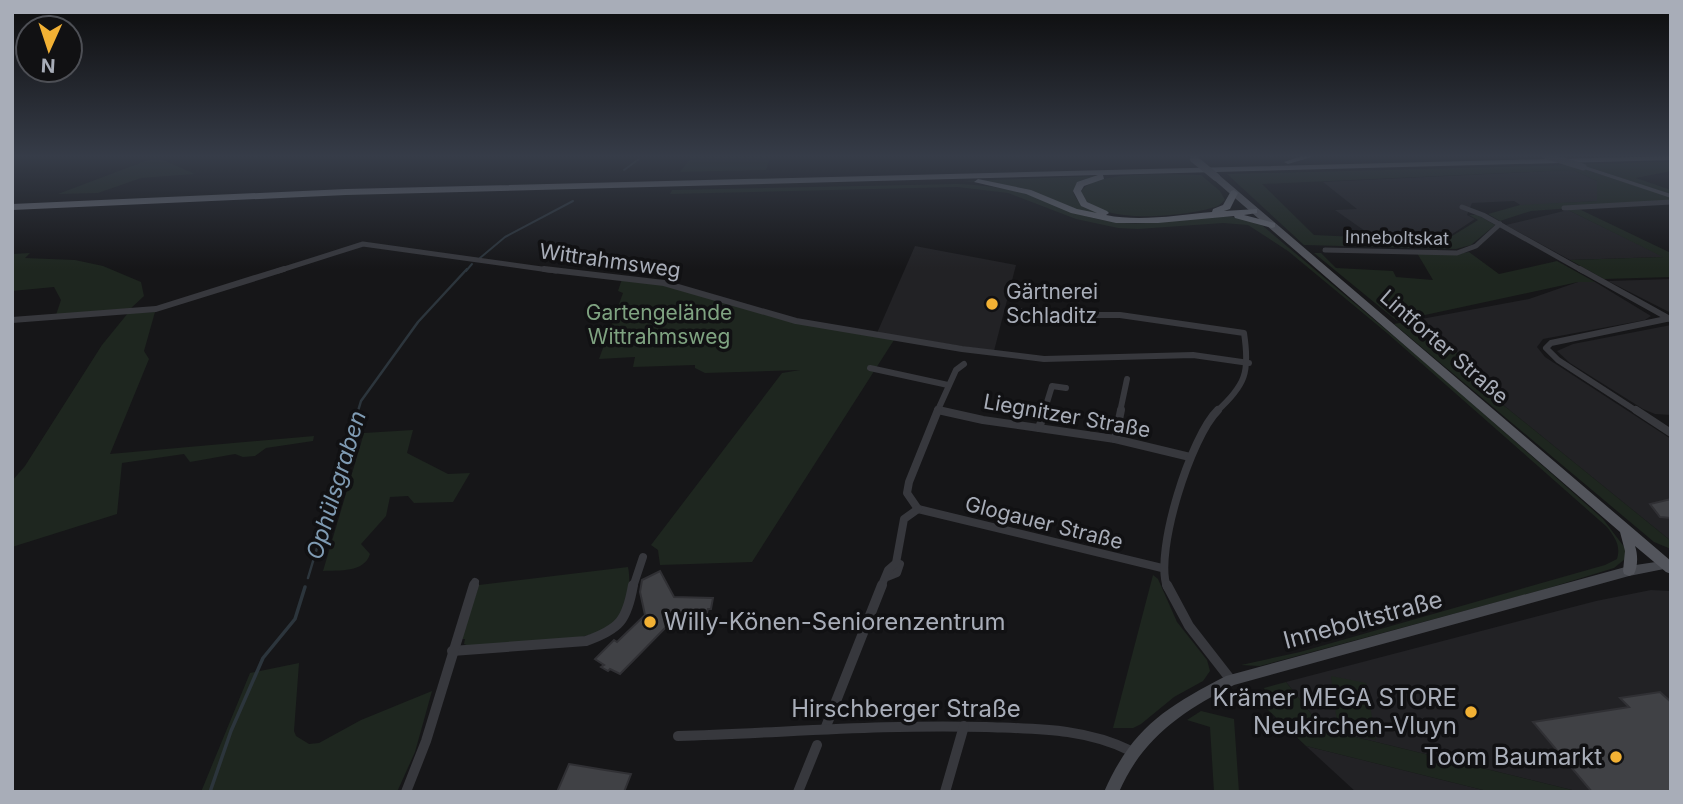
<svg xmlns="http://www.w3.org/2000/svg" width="1683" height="804" viewBox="0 0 1683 804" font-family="Inter,sans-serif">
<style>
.built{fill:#222225}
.green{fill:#1e261f}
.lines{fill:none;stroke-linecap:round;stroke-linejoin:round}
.stream-far2{stroke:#2c353c;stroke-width:2}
.stream-far1{stroke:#2c353c;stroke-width:2.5}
.stream{stroke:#2c353c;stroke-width:3.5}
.building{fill:#404145;stroke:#303034;stroke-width:2}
.street-far3{stroke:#37383d;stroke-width:5}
.street-far2{stroke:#37383d;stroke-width:6}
.street-far1{stroke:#37383d;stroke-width:8}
.street{stroke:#37383d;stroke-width:10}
.secondary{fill:#45474d;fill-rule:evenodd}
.primary{fill:#53555c;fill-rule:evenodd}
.highway{fill:#63666e;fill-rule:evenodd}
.secondary-bridge{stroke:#45474d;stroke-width:7}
.primary-bridge{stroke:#53555c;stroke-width:8}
.poi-dot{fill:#f2b134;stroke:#111113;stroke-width:2.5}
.labels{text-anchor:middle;stroke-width:7;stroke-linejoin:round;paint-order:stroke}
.far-street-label{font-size:18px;fill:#a8adb8;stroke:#111113}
.street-label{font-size:21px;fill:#a8adb8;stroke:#111113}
.poi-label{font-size:21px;fill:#a8adb8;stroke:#111113;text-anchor:start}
.park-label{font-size:21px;fill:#7fa381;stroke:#111113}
.water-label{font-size:23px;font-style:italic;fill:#7f9bb3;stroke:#111113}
.near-street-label{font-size:24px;fill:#a8adb8;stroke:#111113}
.near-poi-label{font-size:24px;fill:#a8adb8;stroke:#111113;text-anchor:end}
</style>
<rect width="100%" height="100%" fill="#161618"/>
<g class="built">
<polygon points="1573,170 1597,181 1597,201 1522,206 1514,201 1472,203 1467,215 1475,219 1443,240 1375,238 1335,210 1357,209 1323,182"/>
<polygon points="1568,210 1665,257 1570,260 1506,225"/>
<polygon points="915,246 1016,265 994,351 877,333"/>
<polygon points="1671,279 1671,313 1608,281"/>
<polygon points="1578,282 1595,282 1651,316 1645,320 1543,339 1537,347 1545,357 1671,439 1671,541 1486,391 1459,360 1455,347 1416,320 1529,299"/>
<polygon points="1671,325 1671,415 1655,414 1643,409 1570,363 1557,351 1573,344"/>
<polygon points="1651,590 1671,591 1671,792 1580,792 1323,729 1286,682 1596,601"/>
<polygon points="1306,746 1491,792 1356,792"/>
</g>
<g class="green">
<polygon points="692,156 771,156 766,170 680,172"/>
<polygon points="156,157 195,174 141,178 98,193 58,194"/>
<polygon points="1671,162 1671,171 1636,178 1671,190 1671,194 1578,164"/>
<polygon points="1571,165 1671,197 1671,201 1531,211 1500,221 1488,214 1520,205 1597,201 1597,181 1573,170 1262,184 1314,235 1444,241 1478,220 1469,215 1478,215 1495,225 1471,245 1456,249 1304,245 1227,174"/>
<path d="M1201 175 1220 191 1225 200 1218 206C1191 216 1093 228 1081 192 1094 169 1176 175 1201 175Z"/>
<path d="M1097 176 1073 191C1077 206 1091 209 1104 215 1082 214 1063 203 1042 196 1016 187 988 182 962 181Z"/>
<path d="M956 184C980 185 1003 187 1026 194 1059 206 1088 221 1124 223 1168 227 1222 204 1263 226L1434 370 1603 519 1625 548V559L1614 568 1542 590 1260 666 1241 665 1300 652 1605 565 1617 559C1621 545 1615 538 1607 527L1387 333 1288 251 1248 225 1223 223 1138 229 1118 228 1076 219 1008 193 957 187 670 194 672 190Z"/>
<polygon points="1579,209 1671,253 1671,277 1604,279 1570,260 1663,257 1568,210"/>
<polygon points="1469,252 1499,274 1557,261 1595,282 1578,282 1397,321 1314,253 1321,253 1336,268 1393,271 1396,277 1433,280 1417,253 1451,255"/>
<polygon points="30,253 25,258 75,260 103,266 141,282 144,296 130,309 56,315 61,300 54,287 12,291 12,254"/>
<polygon points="622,279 656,283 795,322 894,340 752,562 660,565 658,550 651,545 782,373 800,370 705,373 695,368 695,365 633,367 635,357 599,359 623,293 618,291"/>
<polygon points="155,312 144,351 149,359 110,454 314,436 313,441 266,448 255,456 243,457 235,454 190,462 184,454 122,463 117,514 12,547 12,481 25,466 102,345 128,313"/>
<polygon points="1416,320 1455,347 1459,360 1486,391 1671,541 1671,549 1654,542 1394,324"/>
<path d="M413 430 407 453 448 474 470 473 453 502 414 503 408 496 390 497 386 516 361 544 370 554C364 573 339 570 323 571L364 433Z"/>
<path d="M628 567C632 586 627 615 611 626 582 645 504 643 468 646L464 644 465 639H461L479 585Z"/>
<polygon points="1153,575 1158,579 1177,622 1207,660 1210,671 1203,681 1174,697 1141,724 1133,728 1113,728"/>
<polygon points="299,663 294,731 296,736 309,744 319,743 361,720 432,691 415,752 397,792 201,792 250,673"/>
<polygon points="1331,676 1366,683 1376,740 1338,730"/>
<polygon points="1286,682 1323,729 1580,792 1491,792 1306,746 1266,708 1270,703 1264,688"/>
<polygon points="1201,711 1234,719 1239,792 1214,792 1210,727 1187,720"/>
</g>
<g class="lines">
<g class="stream-far2">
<polyline points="624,170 639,159"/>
<polyline points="480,258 505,237 573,201"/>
<polyline points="466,271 472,264"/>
</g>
<polyline class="stream-far1" points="308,578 361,401 418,322 467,269"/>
<polyline class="stream" points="210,792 231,731 263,658 295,619 305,587"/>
</g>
<g class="building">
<polygon points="1671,499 1671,518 1660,517 1650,504"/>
<polygon points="660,571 674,597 713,598 711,609 708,609 706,616 672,621 620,674 610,669 608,671 601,667 604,665 595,659 614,640 617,642 645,615 640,592 642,580"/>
<polygon points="1660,692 1671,702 1671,792 1592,792 1533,722 1629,707 1620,698"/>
<polygon points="569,764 605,770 631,774 624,792 557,792"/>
</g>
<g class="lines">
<g class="street-far3">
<polyline points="1462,207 1483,215 1583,271"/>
<polyline points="1564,208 1671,202"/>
<polyline points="1325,250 1457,253 1476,246 1500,224"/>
<polyline points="278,271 363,244 556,271"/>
</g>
<g class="street-far2">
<polyline points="544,269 664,283 796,321 962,349 1044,359 1193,355 1249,363"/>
<polyline points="1580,269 1670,319"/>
<path d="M1013 310 1045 315H1120L1244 333C1250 372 1246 385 1216 412"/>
<polyline points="12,320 156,309 284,269"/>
<polyline points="870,368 948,385"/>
<polyline points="938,410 946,412"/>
<polyline points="937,412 956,370 964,364"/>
<polyline points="1044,412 1052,386 1066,388"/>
<polyline points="1120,412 1127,379"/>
<polyline points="1638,412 1558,360 1546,348 1551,343 1671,318"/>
</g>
<g class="street-far1">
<polyline points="938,410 983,420 1115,439 1190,457"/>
<polyline points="1636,410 1671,433"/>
<polyline points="1039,428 1045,410"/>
<polyline points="1115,439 1121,410"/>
<polyline points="918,509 1162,568"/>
<polyline points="918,509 907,493 909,482 938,410"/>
<polyline points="887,577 897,573 900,564 896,563"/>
<polyline points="473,587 475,582"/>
<polyline points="633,587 643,557"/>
<polyline points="881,587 888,570 896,563 904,519 918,509"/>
<path d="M1167 587C1154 552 1191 436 1218 410"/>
</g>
<g class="street">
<polyline points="1167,585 1189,626 1231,680"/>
<path d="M452 651 586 641C620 629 627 620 633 585"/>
<polyline points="825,729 882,585"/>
<path d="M678 736C781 733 883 724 986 727 1036 729 1085 728 1131 751"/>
<polyline points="406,792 426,741 474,585"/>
<polyline points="798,792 817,745"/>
<polyline points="945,792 964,726"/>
</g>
<g class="secondary">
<polygon points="1581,166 1585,166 1671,194 1671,198 1581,168"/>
<path d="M1669 560H1671V568H1669L1629 576 1234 685C1183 711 1143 737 1119 792H1104C1132 728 1166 707 1226 676L1629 566Z"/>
</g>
<path class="primary" d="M1213 175H1219L1671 561V574L1666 572 1635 546C1638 554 1638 567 1634 574L1629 576 1624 574 1623 571 1625 551 1620 532 1213 179Z"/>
<g class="highway">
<polygon points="1302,156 1315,156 1288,164 1284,162"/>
<path d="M1671 156V160L1103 175 1104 179 1084 186 1081 191 1087 202 1107 211 1109 213 1106 215C1140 222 1178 215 1212 212L1213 209 1223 205 1231 191 1234 190 1238 193 1230 209 1224 211 1257 209V213L1244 215 1275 223V227L1272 228 1235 218 1234 216 1158 223H1116L1071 213 1026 194 974 182 978 179 1031 190 1077 209 1097 213 1081 206 1073 191 1077 182 1098 175 346 195 12 210V204L346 189Z"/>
</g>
<polyline class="secondary-bridge" points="1547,156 1583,167"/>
<polyline class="primary-bridge" points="1194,159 1216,177"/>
</g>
<linearGradient id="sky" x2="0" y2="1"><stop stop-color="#0c0c0d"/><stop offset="0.58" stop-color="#363c48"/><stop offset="1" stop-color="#363c48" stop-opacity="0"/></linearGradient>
<rect width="1683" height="269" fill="url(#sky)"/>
<g class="poi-dot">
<circle cx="992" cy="304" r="7"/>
<circle cx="650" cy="622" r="7"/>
<circle cx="1471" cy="712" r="7"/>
<circle cx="1616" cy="757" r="7"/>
</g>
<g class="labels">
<g class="far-street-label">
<text transform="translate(1397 238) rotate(1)" y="6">Inneboltskat</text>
</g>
<g class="street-label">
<text transform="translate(610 261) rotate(8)" y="7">Wittrahmsweg</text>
<text transform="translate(1444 347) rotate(41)" y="7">Lintforter Straße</text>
<text transform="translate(1067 416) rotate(10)" y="7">Liegnitzer Straße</text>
<text transform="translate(1044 523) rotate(14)" y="7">Glogauer Straße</text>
</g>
<g class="poi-label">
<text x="1006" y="299">Gärtnerei<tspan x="1006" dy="24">Schladitz</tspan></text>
</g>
<g class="park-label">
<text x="659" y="320">Gartengelände<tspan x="659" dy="24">Wittrahmsweg</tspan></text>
</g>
<g class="water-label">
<text transform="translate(336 485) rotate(-73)" y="8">Ophülsgraben</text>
</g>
<g class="near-street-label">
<text transform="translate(1363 620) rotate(-15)" y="8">Inneboltstraße</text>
<text x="906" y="717">Hirschberger Straße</text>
</g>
<g class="near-poi-label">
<text x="664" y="630" text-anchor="start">Willy-Könen-Seniorenzentrum</text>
<text x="1457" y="706">Krämer MEGA STORE<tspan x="1457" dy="28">Neukirchen-Vluyn</tspan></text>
<text x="1602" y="765">Toom Baumarkt</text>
</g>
</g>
<rect width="1683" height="804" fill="none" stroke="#a8adb8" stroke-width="28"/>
<g transform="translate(49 49) rotate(183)"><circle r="33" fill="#111113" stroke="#4d4f55" stroke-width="2"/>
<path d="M0-5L12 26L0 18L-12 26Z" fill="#f2b134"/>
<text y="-10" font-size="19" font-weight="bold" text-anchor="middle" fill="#a8adb8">N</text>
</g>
</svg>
